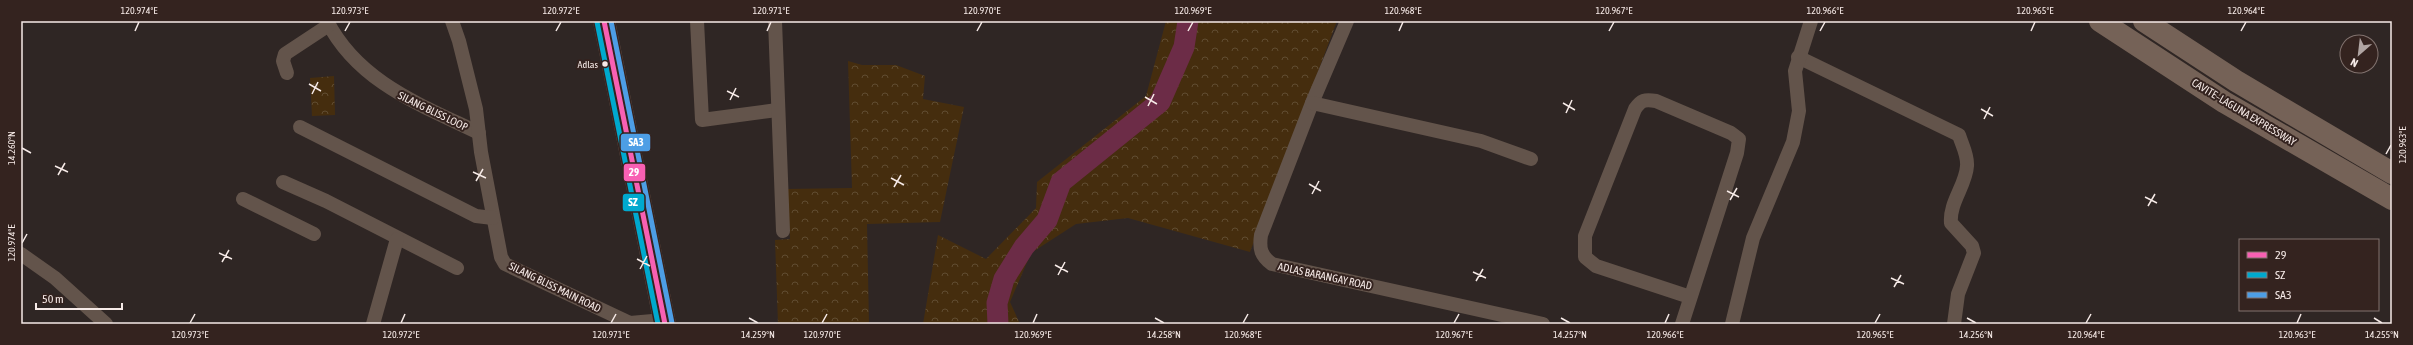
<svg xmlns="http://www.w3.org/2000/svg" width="2413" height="345" viewBox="0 0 2413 345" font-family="'Asap Condensed',sans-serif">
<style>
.forest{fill:url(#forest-crowns)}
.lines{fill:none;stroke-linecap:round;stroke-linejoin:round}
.river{stroke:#6c2c47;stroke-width:21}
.minor{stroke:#63544b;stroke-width:14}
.primary{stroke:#6e5b50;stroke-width:22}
.motorway{stroke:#756257;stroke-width:22}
.bus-1-casing{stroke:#34231f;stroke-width:8}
.bus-2-casing{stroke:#34231f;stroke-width:8}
.bus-3-casing{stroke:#34231f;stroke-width:8}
.bus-1{stroke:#f860b3;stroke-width:5}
.bus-2{stroke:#00a9ce;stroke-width:5}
.bus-3{stroke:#4d9ee5;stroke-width:5}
.ticks{fill:none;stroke:#f6eae7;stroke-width:1.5}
.bus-dot{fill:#f6eae7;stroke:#34231f;stroke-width:1.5}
.labels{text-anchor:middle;stroke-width:4;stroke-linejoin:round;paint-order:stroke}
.bus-label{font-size:10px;fill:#f6eae7;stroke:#34231f;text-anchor:end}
.street-label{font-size:11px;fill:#f6eae7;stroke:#34231f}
.line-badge{stroke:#34231f;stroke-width:1.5}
.badge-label{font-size:11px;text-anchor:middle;font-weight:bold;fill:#fff}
.neatline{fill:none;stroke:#f6eae7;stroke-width:1.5}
.ticks-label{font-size:10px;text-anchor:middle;fill:#f6eae7}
</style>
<defs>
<pattern id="forest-crowns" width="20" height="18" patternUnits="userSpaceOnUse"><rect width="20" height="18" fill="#452d0e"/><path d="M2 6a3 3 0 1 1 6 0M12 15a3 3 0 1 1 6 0" fill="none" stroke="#604c31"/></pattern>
</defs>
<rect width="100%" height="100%" fill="#2f2624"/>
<g class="forest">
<polygon points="1166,21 1337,21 1250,252 1128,218 1076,224 1031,253 1010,302 1020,324 923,324 938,235 986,259 1036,208 1037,182 1146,96"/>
<polygon points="848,61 862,65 896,65 925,76 923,99 964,107 940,222 867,224 869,324 778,324 775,240 790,239 787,189 852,188"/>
<polygon points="334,76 335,115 312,116 310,78"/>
</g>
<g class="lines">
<polyline class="river" points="998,324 997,303 1004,279 1024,247 1047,220 1061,182 1160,102 1184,47 1188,21"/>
<g class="minor">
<path d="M327 21C358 82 421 105 479 133"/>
<polyline points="452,21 459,41 476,109 481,152 501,257 505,264 630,323 664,320"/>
<polyline points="697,21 702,120 777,110"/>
<polyline points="775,21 783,231"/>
<path d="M1347 21 1312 103 1261 235C1259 249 1261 256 1272 264L1543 324"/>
<path d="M1798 57 1959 135C1962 145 1968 155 1967 166 1966 185 1949 203 1951 223L1972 246 1974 253 1958 294 1954 324"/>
<polyline points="287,73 283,61 285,54 329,25"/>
<polyline points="1312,103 1481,141 1531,159"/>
<polyline points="300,127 476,216 493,218"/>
<polyline points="283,182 326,201 457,268"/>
<polyline points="243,199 314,234"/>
<polyline points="21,254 55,278 106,324"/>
<polyline points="373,324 397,239"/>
<path d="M1682 324 1737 153 1739 139 1731 133 1656 101C1645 99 1641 100 1635 109L1585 236V257L1596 266 1690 297"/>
<polyline points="1732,324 1753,238 1793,142 1799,111 1795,71 1811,21"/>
</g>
<polyline class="primary" points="604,21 665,324"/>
<g class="motorway">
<polyline points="2100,21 2224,102 2392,199"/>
<polyline points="2144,21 2236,81 2392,173"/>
</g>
<defs>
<polyline id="bus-1" points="604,21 665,324"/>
<polyline id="bus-2" points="597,22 658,324"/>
<polyline id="bus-3" points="611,21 672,323"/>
</defs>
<use href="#bus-1" class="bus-1-casing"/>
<use href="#bus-2" class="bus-2-casing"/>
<use href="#bus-3" class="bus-3-casing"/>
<use href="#bus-1" class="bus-1"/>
<use href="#bus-2" class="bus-2"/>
<use href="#bus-3" class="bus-3"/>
</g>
<path class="ticks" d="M135 31 139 22M345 31 350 22M556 31 561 22M767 31 771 22M977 31 982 22M1188 31 1193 22M1399 31 1403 22M1609 31 1614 22M1820 31 1825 22M2031 31 2035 22M2241 31 2246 22M309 84 321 91M727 91 739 97M312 94 318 82M1145 97 1157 104M730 100 736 88M1563 103 1575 110M1148 106 1154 94M1981 109 1993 116M1566 113 1572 100M1984 119 1990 107M22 148 31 153M2386 154 2391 145M55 166 68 172M473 172 486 178M58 175 65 163M891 178 904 185M476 181 483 169M1309 184 1321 191M894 187 901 175M1727 191 1739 197M1312 194 1319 181M2145 197 2157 203M1730 200 1737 188M2148 206 2155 194M22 243 27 234M219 253 232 259M637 259 650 266M222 262 229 250M1055 265 1068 272M640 269 647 256M1473 272 1486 278M1058 275 1065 262M1891 278 1904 284M1476 281 1483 269M1894 287 1901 275M749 318 758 323M1155 318 1164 323M1561 318 1570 323M1967 318 1976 323M2374 318 2382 323M190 323 195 314M401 323 405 314M611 323 616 314M822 323 827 314M1033 323 1037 314M1243 323 1248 314M1454 323 1459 314M1665 323 1669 314M1875 323 1880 314M2086 323 2091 314M2297 323 2301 314"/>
<circle class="bus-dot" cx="605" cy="64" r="3.5"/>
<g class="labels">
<g class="bus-label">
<text x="598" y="68">Adlas</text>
</g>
<g class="street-label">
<text transform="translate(433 111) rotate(26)" y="4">SILANG BLISS LOOP</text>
<text transform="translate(2244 112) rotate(31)" y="4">CAVITE–LAGUNA EXPRESSWAY</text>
<text transform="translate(1325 276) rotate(12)" y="4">ADLAS BARANGAY ROAD</text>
<text transform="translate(555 287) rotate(26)" y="4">SILANG BLISS MAIN ROAD</text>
</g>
</g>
<g class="line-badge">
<rect x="620" y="133" width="31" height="19" rx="4" fill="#4d9ee5"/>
<rect x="623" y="163" width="23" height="19" rx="4" fill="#f860b3"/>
<rect x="622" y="193" width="23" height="19" rx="4" fill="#00a9ce"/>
</g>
<g class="badge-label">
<text x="636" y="146">SA3</text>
<text x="634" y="176">29</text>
<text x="633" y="206">SZ</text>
</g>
<rect width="2413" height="345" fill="none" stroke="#34231f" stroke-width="44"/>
<rect x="2239" y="239" width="140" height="72" fill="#34231f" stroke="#82736f"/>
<rect x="2247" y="252" width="20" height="6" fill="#f860b3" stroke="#82736f"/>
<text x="2275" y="259" font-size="12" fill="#f6eae7">29</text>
<rect x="2247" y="272" width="20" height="6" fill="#00a9ce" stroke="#82736f"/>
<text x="2275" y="279" font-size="12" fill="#f6eae7">SZ</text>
<rect x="2247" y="292" width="20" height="6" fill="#4d9ee5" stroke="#82736f"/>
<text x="2275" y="299" font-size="12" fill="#f6eae7">SA3</text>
<g transform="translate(2359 54) rotate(208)"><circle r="19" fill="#34231f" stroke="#82736f"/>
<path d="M0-3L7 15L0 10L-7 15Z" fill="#b0a5a3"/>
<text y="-6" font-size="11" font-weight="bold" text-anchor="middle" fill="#f6eae7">N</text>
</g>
<path d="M36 303v6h86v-6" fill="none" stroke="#f6eae7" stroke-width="2"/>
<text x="42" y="303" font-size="12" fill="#f6eae7" stroke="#34231f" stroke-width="3" paint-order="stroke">50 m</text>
<rect x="22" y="22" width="2369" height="301" class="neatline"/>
<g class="ticks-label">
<text x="139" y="14">120.974°E</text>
<text x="350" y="14">120.973°E</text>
<text x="561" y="14">120.972°E</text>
<text x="771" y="14">120.971°E</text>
<text x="982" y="14">120.970°E</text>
<text x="1193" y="14">120.969°E</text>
<text x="1403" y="14">120.968°E</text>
<text x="1614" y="14">120.967°E</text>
<text x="1825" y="14">120.966°E</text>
<text x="2035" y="14">120.965°E</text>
<text x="2246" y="14">120.964°E</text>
<text transform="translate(2402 145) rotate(-90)" y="4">120.963°E</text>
<text transform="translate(11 148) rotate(-90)" y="4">14.260°N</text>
<text transform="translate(11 243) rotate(-90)" y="4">120.974°E</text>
<text x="190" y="338">120.973°E</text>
<text x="401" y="338">120.972°E</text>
<text x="611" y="338">120.971°E</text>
<text x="758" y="338">14.259°N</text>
<text x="822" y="338">120.970°E</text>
<text x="1033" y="338">120.969°E</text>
<text x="1164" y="338">14.258°N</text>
<text x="1243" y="338">120.968°E</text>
<text x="1454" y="338">120.967°E</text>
<text x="1570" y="338">14.257°N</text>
<text x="1665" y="338">120.966°E</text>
<text x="1875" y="338">120.965°E</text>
<text x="1976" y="338">14.256°N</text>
<text x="2086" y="338">120.964°E</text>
<text x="2297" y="338">120.963°E</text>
<text x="2382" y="338">14.255°N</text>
</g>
</svg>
